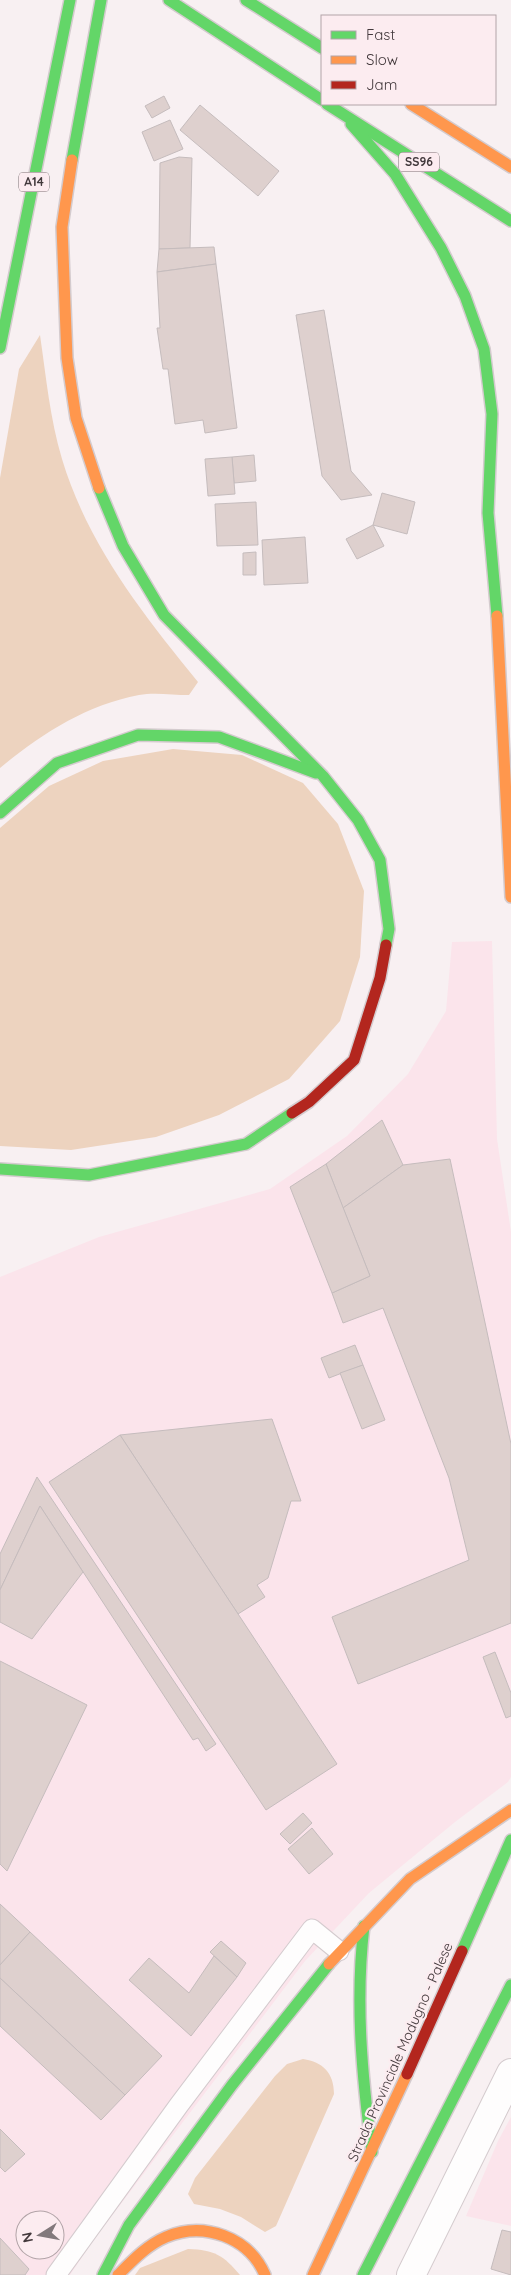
<svg xmlns="http://www.w3.org/2000/svg" width="511" height="2275" viewBox="0 0 511 2275" font-family="Quicksand,sans-serif">
<style>
.built{fill:#fbe4eb;fill-rule:evenodd}
.green{fill:#edd3bf}
.building{fill:#ded0ce;stroke:#c5bcbd}
.lines{fill:none;stroke-linecap:round;stroke-linejoin:round}
.lane-casing{stroke:#d4cbce;stroke-width:21}
.street-casing{stroke:#d4cbce;stroke-width:30}
.fast-casing{stroke:#d4cbce;stroke-width:14}
.slow-casing{stroke:#d4cbce;stroke-width:14}
.jam-casing{stroke:#d4cbce;stroke-width:14}
.lane{stroke:#fefdfd;stroke-width:19}
.street{stroke:#fefdfd;stroke-width:28}
.fast{stroke:#63d668;stroke-width:11}
.slow{stroke:#ff974d;stroke-width:11}
.jam{stroke:#b3261e;stroke-width:11}
.labels{text-anchor:middle;stroke-width:4.5;stroke-linejoin:round;paint-order:stroke}
.shield{fill:#fcecf0;stroke:#7a6f72;stroke-width:1}
.shield-label{font-size:12px;font-weight:bold;fill:#43393c}
.street-label{font-size:14px;fill:#43393c;stroke:#fcecf0}
</style>
<rect width="100%" height="100%" fill="#f8f0f2"/>
<g class="built">
<path d="M492 941 497 1139 511 1232V1777L508 1782 455 1822 369 1893 305 1961 95 2238 70 2275H0V1277L99 1237 270 1189 347 1136 408 1074 446 1011 452 942ZM25 2220H55V2250H25Z"/>
<polygon points="511,2117 511,2226 466,2216 498,2141"/>
</g>
<g class="green">
<path d="M40 335C46 376 50 419 62 459 88 545 142 613 198 682L189 695C173 695 154 692 139 695 86 705 41 734 0 768V478L19 369Z"/>
<polygon points="173,749 242,755 303,783 338,824 364,891 360,957 340,1021 289,1079 219,1115 156,1137 71,1150 0,1146 0,828 49,786 103,761"/>
<path d="M303 2059C323 2062 334 2073 334 2094L276 2226 265 2232 241 2217 220 2209 194 2204 188 2194 195 2178 275 2076 287 2064Z"/>
<path d="M188 2249C215 2250 223 2255 240 2275H135L140 2268Z"/>
</g>
<g class="building">
<polygon points="164,96 170,108 152,118 145,106"/>
<polygon points="200,105 279,171 258,196 180,130"/>
<polygon points="170,120 183,149 154,161 142,132"/>
<polygon points="179,157 192,158 190,248 159,249 160,163"/>
<polygon points="214,247 216,264 157,272 159,249"/>
<polygon points="216,264 237,428 205,433 203,420 175,424 168,369 163,369 157,328 160,328 157,272"/>
<polygon points="324,310 351,471 372,495 341,500 322,476 296,315"/>
<polygon points="254,455 256,481 234,483 232,457"/>
<polygon points="232,457 235,494 208,496 205,459"/>
<polygon points="382,493 415,502 407,534 373,525"/>
<polygon points="256,502 258,545 217,546 215,504"/>
<polygon points="373,525 384,546 357,559 346,539"/>
<polygon points="305,537 308,583 264,585 262,540"/>
<polygon points="256,552 256,575 243,575 243,553"/>
<polygon points="382,1120 403,1165 343,1208 326,1164"/>
<polygon points="450,1159 511,1444 511,1623 358,1684 332,1617 469,1560 449,1478 383,1308 343,1323 332,1293 370,1276 343,1208 403,1165"/>
<polygon points="326,1164 370,1276 332,1293 290,1187"/>
<polygon points="355,1345 363,1365 329,1378 321,1358"/>
<polygon points="363,1365 385,1420 362,1429 340,1373"/>
<polygon points="272,1419 301,1501 291,1501 268,1578 257,1585 265,1597 238,1614 120,1435"/>
<polygon points="120,1435 337,1764 266,1810 49,1482"/>
<polygon points="37,1477 216,1744 206,1751 198,1738 193,1740 40,1506 0,1590 0,1554"/>
<polygon points="40,1506 83,1572 32,1639 0,1622 0,1590"/>
<polygon points="495,1652 511,1693 511,1716 506,1718 483,1657"/>
<polygon points="0,1661 87,1705 7,1871 0,1864"/>
<polygon points="303,1813 312,1823 290,1844 280,1834"/>
<polygon points="312,1828 333,1854 309,1874 288,1849"/>
<polygon points="0,1904 30,1932 0,1965"/>
<polygon points="30,1932 162,2056 125,2095 0,1978 0,1965"/>
<polygon points="221,1941 246,1963 237,1977 210,1952"/>
<polygon points="214,1956 237,1977 191,2036 129,1980 149,1958 189,1993"/>
<polygon points="0,1978 125,2095 101,2120 0,2026"/>
<polygon points="0,2129 25,2154 5,2172 0,2167"/>
<polygon points="502,2230 511,2232 511,2275 491,2269"/>
<polygon points="0,2238 29,2269 25,2275 0,2275"/>
</g>
<g class="lines">
<defs>
<polyline id="lane" points="56,2275 179,2105 312,1929 339,1951"/>
<polyline id="street" points="411,2275 511,2073"/>
<g id="fast">
<polyline points="169,0 322,100"/>
<polyline points="246,0 322,48"/>
<polyline points="327,104 511,221"/>
<polyline points="351,124 395,174 441,248 465,296 484,349 492,414 488,513 497,616"/>
<polyline points="72,160 101,0"/>
<polyline points="0,348 70,0"/>
<polyline points="99,488 123,546 164,615 323,776 358,820 380,860 389,929 386,945"/>
<polyline points="0,813 57,763 138,735 219,737 316,773"/>
<polyline points="0,1169 89,1175 246,1144 292,1113"/>
<path d="M364 1926C355 2002 362 2076 372 2152"/>
<polyline points="462,1951 511,1840"/>
<polyline points="103,2275 129,2225 232,2085 329,1964"/>
<polyline points="363,2275 511,1985"/>
</g>
<g id="slow">
<polyline points="411,104 511,167"/>
<polyline points="72,160 62,227 67,358 76,418 99,488"/>
<polyline points="497,616 511,897"/>
<polyline points="329,1964 410,1879 511,1810"/>
<path d="M118 2275C132 2261 147 2245 166 2237 204 2221 249 2237 265 2275"/>
<polyline points="313,2275 407,2074"/>
</g>
<g id="jam">
<polyline points="292,1113 309,1102 354,1060 380,978 386,945"/>
<polyline points="407,2074 462,1951"/>
</g>
</defs>
<use href="#lane" class="lane-casing"/>
<use href="#street" class="street-casing"/>
<use href="#fast" class="fast-casing"/>
<use href="#slow" class="slow-casing"/>
<use href="#jam" class="jam-casing"/>
<use href="#lane" class="lane"/>
<use href="#street" class="street"/>
<use href="#fast" class="fast"/>
<use href="#slow" class="slow"/>
<use href="#jam" class="jam"/>
</g>
<g class="labels">
<g class="shield">
<rect x="399" y="152.5" width="40" height="19" rx="4"/>
<rect x="19" y="172.5" width="30" height="19" rx="4"/>
</g>
<g class="shield-label">
<text x="419" y="166">SS96</text>
<text x="34" y="186">A14</text>
</g>
<g class="street-label">
<text transform="translate(400 2052) rotate(-66)" y="5">Strada Provinciale Modugno - Palese</text>
</g>
</g>
<rect x="321" y="15" width="175" height="90" fill="#fcecf0" stroke="#b2a4a8"/>
<rect x="331" y="31" width="25" height="8" fill="#63d668" stroke="#b2a4a8"/>
<text x="366" y="40" font-size="15" fill="#43393c">Fast</text>
<rect x="331" y="56" width="25" height="8" fill="#ff974d" stroke="#b2a4a8"/>
<text x="366" y="65" font-size="15" fill="#43393c">Slow</text>
<rect x="331" y="81" width="25" height="8" fill="#b3261e" stroke="#b2a4a8"/>
<text x="366" y="90" font-size="15" fill="#43393c">Jam</text>
<g transform="translate(40 2235) rotate(259)"><circle r="24" fill="#fcecf0" stroke="#b2a4a8"/>
<path d="M0-4L9 19L0 12L-9 19Z" fill="#82797c"/>
<text y="-8" font-size="14" font-weight="bold" text-anchor="middle" fill="#43393c">N</text>
</g>
</svg>
